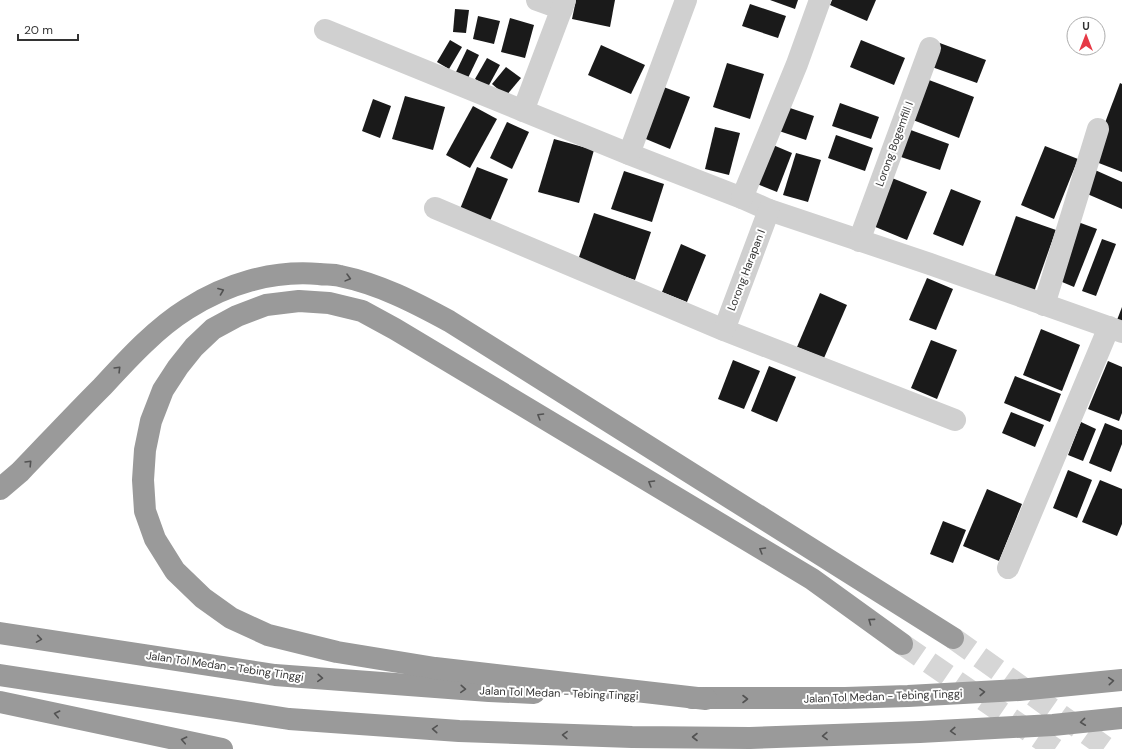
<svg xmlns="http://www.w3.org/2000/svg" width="1122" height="749" viewBox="0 0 1122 749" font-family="'DM Sans',sans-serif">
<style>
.building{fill:#1a1a1a}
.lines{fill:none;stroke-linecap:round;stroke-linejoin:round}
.highway-tunnel{stroke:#d6d6d6;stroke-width:22;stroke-dasharray:22 11;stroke-linecap:butt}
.minor{stroke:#d0d0d0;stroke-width:22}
.highway{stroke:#9a9a9a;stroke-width:22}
.oneway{stroke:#525252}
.labels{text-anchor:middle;stroke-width:4;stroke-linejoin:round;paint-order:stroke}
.street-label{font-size:11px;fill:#333;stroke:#fff}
</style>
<rect width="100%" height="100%" fill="#fff"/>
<g class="building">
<polygon points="576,0 615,0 610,27 572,19"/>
<polygon points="770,0 798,0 795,9"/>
<polygon points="832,0 876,0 867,21 830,5"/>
<polygon points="750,4 786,16 778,38 742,26"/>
<polygon points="455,9 469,10 466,33 453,32"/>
<polygon points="478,16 500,21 494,44 473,39"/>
<polygon points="510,18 534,25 525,58 501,52"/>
<polygon points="450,40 462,47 449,69 437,62"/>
<polygon points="861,40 905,58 894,85 850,67"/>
<polygon points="937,42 986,60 977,83 929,66"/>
<polygon points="601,45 645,65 631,94 588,75"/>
<polygon points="467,49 479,55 467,80 455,74"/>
<polygon points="487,58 500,65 488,87 475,79"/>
<polygon points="727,63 764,74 750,119 713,107"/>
<polygon points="506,67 521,78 506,96 492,84"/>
<polygon points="929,80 974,97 959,138 913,120"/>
<polygon points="1120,83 1122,84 1122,172 1091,160"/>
<polygon points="661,86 690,97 670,149 641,137"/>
<polygon points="405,96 445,107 433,150 392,139"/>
<polygon points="373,99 391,106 380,138 362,131"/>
<polygon points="840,103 879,117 871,139 832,126"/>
<polygon points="473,106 497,119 470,168 446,155"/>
<polygon points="787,107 814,116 806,140 779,131"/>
<polygon points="507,122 529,132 512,169 490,158"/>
<polygon points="715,127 740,133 729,175 705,169"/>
<polygon points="908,129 949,144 940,170 898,156"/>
<polygon points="836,135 873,148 865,171 828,158"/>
<polygon points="554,139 594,150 579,203 538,192"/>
<polygon points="773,145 792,153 777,192 757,184"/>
<polygon points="1045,146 1078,159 1054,219 1021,205"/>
<polygon points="796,153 821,160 808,202 783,195"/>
<polygon points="477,167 508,179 490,221 460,209"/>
<polygon points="1095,170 1122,182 1122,209 1085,193"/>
<polygon points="624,171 664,184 652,222 611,209"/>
<polygon points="892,178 927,192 907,240 873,226"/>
<polygon points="951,189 981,201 963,246 933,234"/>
<polygon points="594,213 651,232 635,280 578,260"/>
<polygon points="1016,216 1056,230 1034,292 994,278"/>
<polygon points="1078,222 1097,229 1074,287 1055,279"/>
<polygon points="1102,239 1116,244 1096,296 1082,291"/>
<polygon points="681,244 706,255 687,302 662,292"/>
<polygon points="927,278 953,289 936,330 909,320"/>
<polygon points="820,293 847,305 824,358 797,347"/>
<polygon points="1122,307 1122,322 1117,320"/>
<polygon points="1041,329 1080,345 1062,391 1023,375"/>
<polygon points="931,340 957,350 937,399 911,388"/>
<polygon points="733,360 760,371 744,409 718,399"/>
<polygon points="1108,361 1122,367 1122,413 1119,421 1088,409"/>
<polygon points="769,366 796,377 777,422 751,411"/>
<polygon points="1015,376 1061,394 1050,422 1004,403"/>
<polygon points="1011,412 1044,425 1035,447 1002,433"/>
<polygon points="1081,422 1096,429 1083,461 1068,455"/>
<polygon points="1105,423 1122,430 1122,444 1111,472 1089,463"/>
<polygon points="1068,470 1092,480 1077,518 1053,508"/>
<polygon points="1100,480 1122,489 1122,524 1117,536 1082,522"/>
<polygon points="987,489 1022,504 999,561 963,546"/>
<polygon points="943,521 966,530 953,563 930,554"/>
</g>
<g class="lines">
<g class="highway-tunnel">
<polyline points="953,638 1108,749"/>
<polyline points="902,644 1055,749"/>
</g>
<g class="minor">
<polyline points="537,0 562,9"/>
<polyline points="325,30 629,154 742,198 769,210 930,264 1122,332"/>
<polyline points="523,111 565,0"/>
<polyline points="629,154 686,0"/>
<polyline points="742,198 797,64 820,0"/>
<polyline points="435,208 724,330 955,420"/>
<polyline points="859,241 930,48"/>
<polyline points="1044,305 1098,129"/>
<polyline points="724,330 769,210"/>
<polyline points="1008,568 1109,327"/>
</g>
<g class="highway">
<path d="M0 489 20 472C47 444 74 415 102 387 127 360 155 329 187 309 226 284 272 270 319 274 326 275 333 274 340 276 379 284 414 302 449 321L953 638"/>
<polyline points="0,633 275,675 489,691 534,693"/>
<polyline points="0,675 289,719 459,731 632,737 750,738 920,732 1053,725 1122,718"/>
<polyline points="692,698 845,698 908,696 1019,690 1122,680"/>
<polyline points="706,699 435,668 337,652 268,635 231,618 203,598 175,571 155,539 145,511 143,480 145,450 151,421 163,390 178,367 194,347 213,329 237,316 266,305 299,301 329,303 362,311 395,329 812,579 902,644"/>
<polyline points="0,702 222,749"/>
</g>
</g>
<defs><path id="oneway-chevron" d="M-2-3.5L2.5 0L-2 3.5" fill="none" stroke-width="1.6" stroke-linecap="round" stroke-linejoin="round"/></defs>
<g class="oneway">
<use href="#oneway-chevron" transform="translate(348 278) rotate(15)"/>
<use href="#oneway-chevron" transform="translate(221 291) rotate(-21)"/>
<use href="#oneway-chevron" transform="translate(118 369) rotate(-45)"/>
<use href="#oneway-chevron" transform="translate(540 416) rotate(-149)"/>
<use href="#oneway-chevron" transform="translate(29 463) rotate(-46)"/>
<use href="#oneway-chevron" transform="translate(651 483) rotate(-149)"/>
<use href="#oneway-chevron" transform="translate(762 550) rotate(-149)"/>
<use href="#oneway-chevron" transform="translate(871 621) rotate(-144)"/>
<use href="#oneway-chevron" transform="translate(39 639) rotate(9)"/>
<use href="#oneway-chevron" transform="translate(320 678) rotate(4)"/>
<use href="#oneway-chevron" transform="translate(1111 681) rotate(-5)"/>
<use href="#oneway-chevron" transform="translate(463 689) rotate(4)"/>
<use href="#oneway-chevron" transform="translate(982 692) rotate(-3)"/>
<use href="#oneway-chevron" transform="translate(745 699)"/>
<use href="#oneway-chevron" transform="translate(57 714) rotate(-168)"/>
<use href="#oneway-chevron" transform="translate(1083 722) rotate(174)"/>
<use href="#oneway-chevron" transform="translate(435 729) rotate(-176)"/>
<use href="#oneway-chevron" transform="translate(953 731) rotate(177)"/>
<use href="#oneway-chevron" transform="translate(565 735) rotate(-178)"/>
<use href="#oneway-chevron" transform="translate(825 736) rotate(178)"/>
<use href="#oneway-chevron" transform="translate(695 737) rotate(-180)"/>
<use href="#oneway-chevron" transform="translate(184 740) rotate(-168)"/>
</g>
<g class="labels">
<g class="street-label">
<text transform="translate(894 144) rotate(-70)" y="4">Lorong Bogemfill I</text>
<text transform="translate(746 270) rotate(-69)" y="4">Lorong Harapan I</text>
<text transform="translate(225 666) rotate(8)" y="4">Jalan Tol Medan - Tebing Tinggi</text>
<text transform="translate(559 693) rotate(2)" y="4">Jalan Tol Medan - Tebing Tinggi</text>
<text transform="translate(883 696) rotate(-2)" y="4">Jalan Tol Medan - Tebing Tinggi</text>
</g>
</g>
<g transform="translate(1086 36)"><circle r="19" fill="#ffffff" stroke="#adadad"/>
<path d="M0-3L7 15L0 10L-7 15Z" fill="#e63946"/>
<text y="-6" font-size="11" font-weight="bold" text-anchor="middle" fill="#333333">U</text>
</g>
<path d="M18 34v6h60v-6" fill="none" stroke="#333333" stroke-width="2"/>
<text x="24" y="34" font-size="12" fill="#333333" stroke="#ffffff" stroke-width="3" paint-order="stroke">20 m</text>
</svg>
